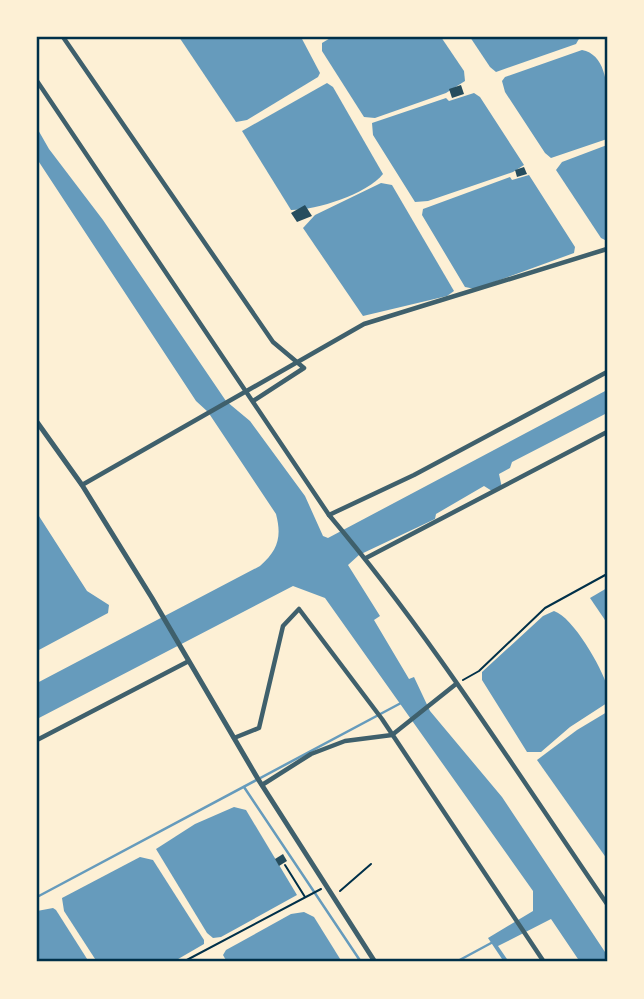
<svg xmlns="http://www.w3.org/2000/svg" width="644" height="999" viewBox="0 0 644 999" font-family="'PT Sans',sans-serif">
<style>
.water{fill:#669bbc}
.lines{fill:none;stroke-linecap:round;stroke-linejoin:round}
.stream{stroke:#669bbc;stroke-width:2.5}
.building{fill:#264d5e}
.path{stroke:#003049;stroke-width:2}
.minor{stroke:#3f606c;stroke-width:4.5}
.tertiary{stroke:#3f606c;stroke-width:5}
.neatline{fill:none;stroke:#003049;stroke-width:2.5}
</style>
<rect width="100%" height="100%" fill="#fdf0d5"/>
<g class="water">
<polygon points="179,37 301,37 320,73 318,77 247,120 236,122"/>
<polygon points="332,37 441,37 464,71 465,81 446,93 375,118 364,117 322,51 322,43"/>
<polygon points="470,37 580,37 576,44 496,72 490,67"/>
<path d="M582 50C615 56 607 115 607 139L551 158 545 153 505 92 502 81 505 77Z"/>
<path d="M327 83 333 87 383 174C367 194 317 210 291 210L242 131Z"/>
<polygon points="474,93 480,97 524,165 513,172 428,201 415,202 373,135 372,123 446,98 449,101"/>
<path d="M37 128 49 149 103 220 226 401 250 421 305 496 323 536 328 538 607 390V413L512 462 510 468 499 474 502 488 492 491 484 486 436 514 435 519 359 555 348 565 380 616 374 620 409 679 414 677 430 711 502 797 607 955V962H580L551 919 498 946 509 962H504L488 938 533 911V891L325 598 293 586 37 719V683L260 566C278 550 282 537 276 514L208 412 196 401 37 159Z"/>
<polygon points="607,145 607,241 601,238 556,170 562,162"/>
<polygon points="529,175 575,247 574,253 475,289 465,287 422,215 423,209 510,177 512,180"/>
<polygon points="381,183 392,185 454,291 447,296 363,316 303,228 315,215"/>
<polygon points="37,513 87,591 109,605 108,613 37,651"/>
<polygon points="607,588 607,623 590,598"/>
<path d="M554 611C573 617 602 668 607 686 608 691 607 698 607 703L570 727 541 752H527L482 680V672L543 616Z"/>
<polygon points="607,712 607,859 537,760 577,730"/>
<polygon points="234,807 246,810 297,895 221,937 213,938 207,933 156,849 195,824"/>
<polygon points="140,857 153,860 204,940 204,944 173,962 97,962 64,911 62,898"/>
<polygon points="53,908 56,910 89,962 37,962 37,911"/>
<polygon points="304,912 314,917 342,962 227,962 223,955 226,950 291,914"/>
</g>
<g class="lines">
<g class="stream">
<polyline points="244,787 361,962"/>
<polyline points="37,897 401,703"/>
<polyline points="456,962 493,942"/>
</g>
</g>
<g class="building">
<polygon points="461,85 464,94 452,98 449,89"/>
<polygon points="524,167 527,174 517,177 515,170"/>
<polygon points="305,205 312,216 297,222 291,213"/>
<polygon points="283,854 287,861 279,866 275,859"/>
</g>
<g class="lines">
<g class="path">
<polyline points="463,680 479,671 545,608 607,574"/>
<polyline points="285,865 305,897"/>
<polyline points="340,891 371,864"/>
<polyline points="183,962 321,889"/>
</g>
<g class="minor">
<polyline points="63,37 273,342 304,368 253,401"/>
<path d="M37 81 329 515C432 637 517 773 607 904"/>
<polyline points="82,485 364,324 607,249"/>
<polyline points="329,515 414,475 607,372"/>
<polyline points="366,558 607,432"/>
<polyline points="234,738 259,728 283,626 299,609 382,719 544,962"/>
<polyline points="37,740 187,662"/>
<polyline points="262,785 311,754 345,741 392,735 456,684"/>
</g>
<polyline class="tertiary" points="37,422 82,485 152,598 258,779 375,962"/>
</g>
<rect width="644" height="999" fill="none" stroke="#fdf0d5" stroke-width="77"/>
<rect x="38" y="38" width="568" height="922" class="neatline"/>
</svg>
